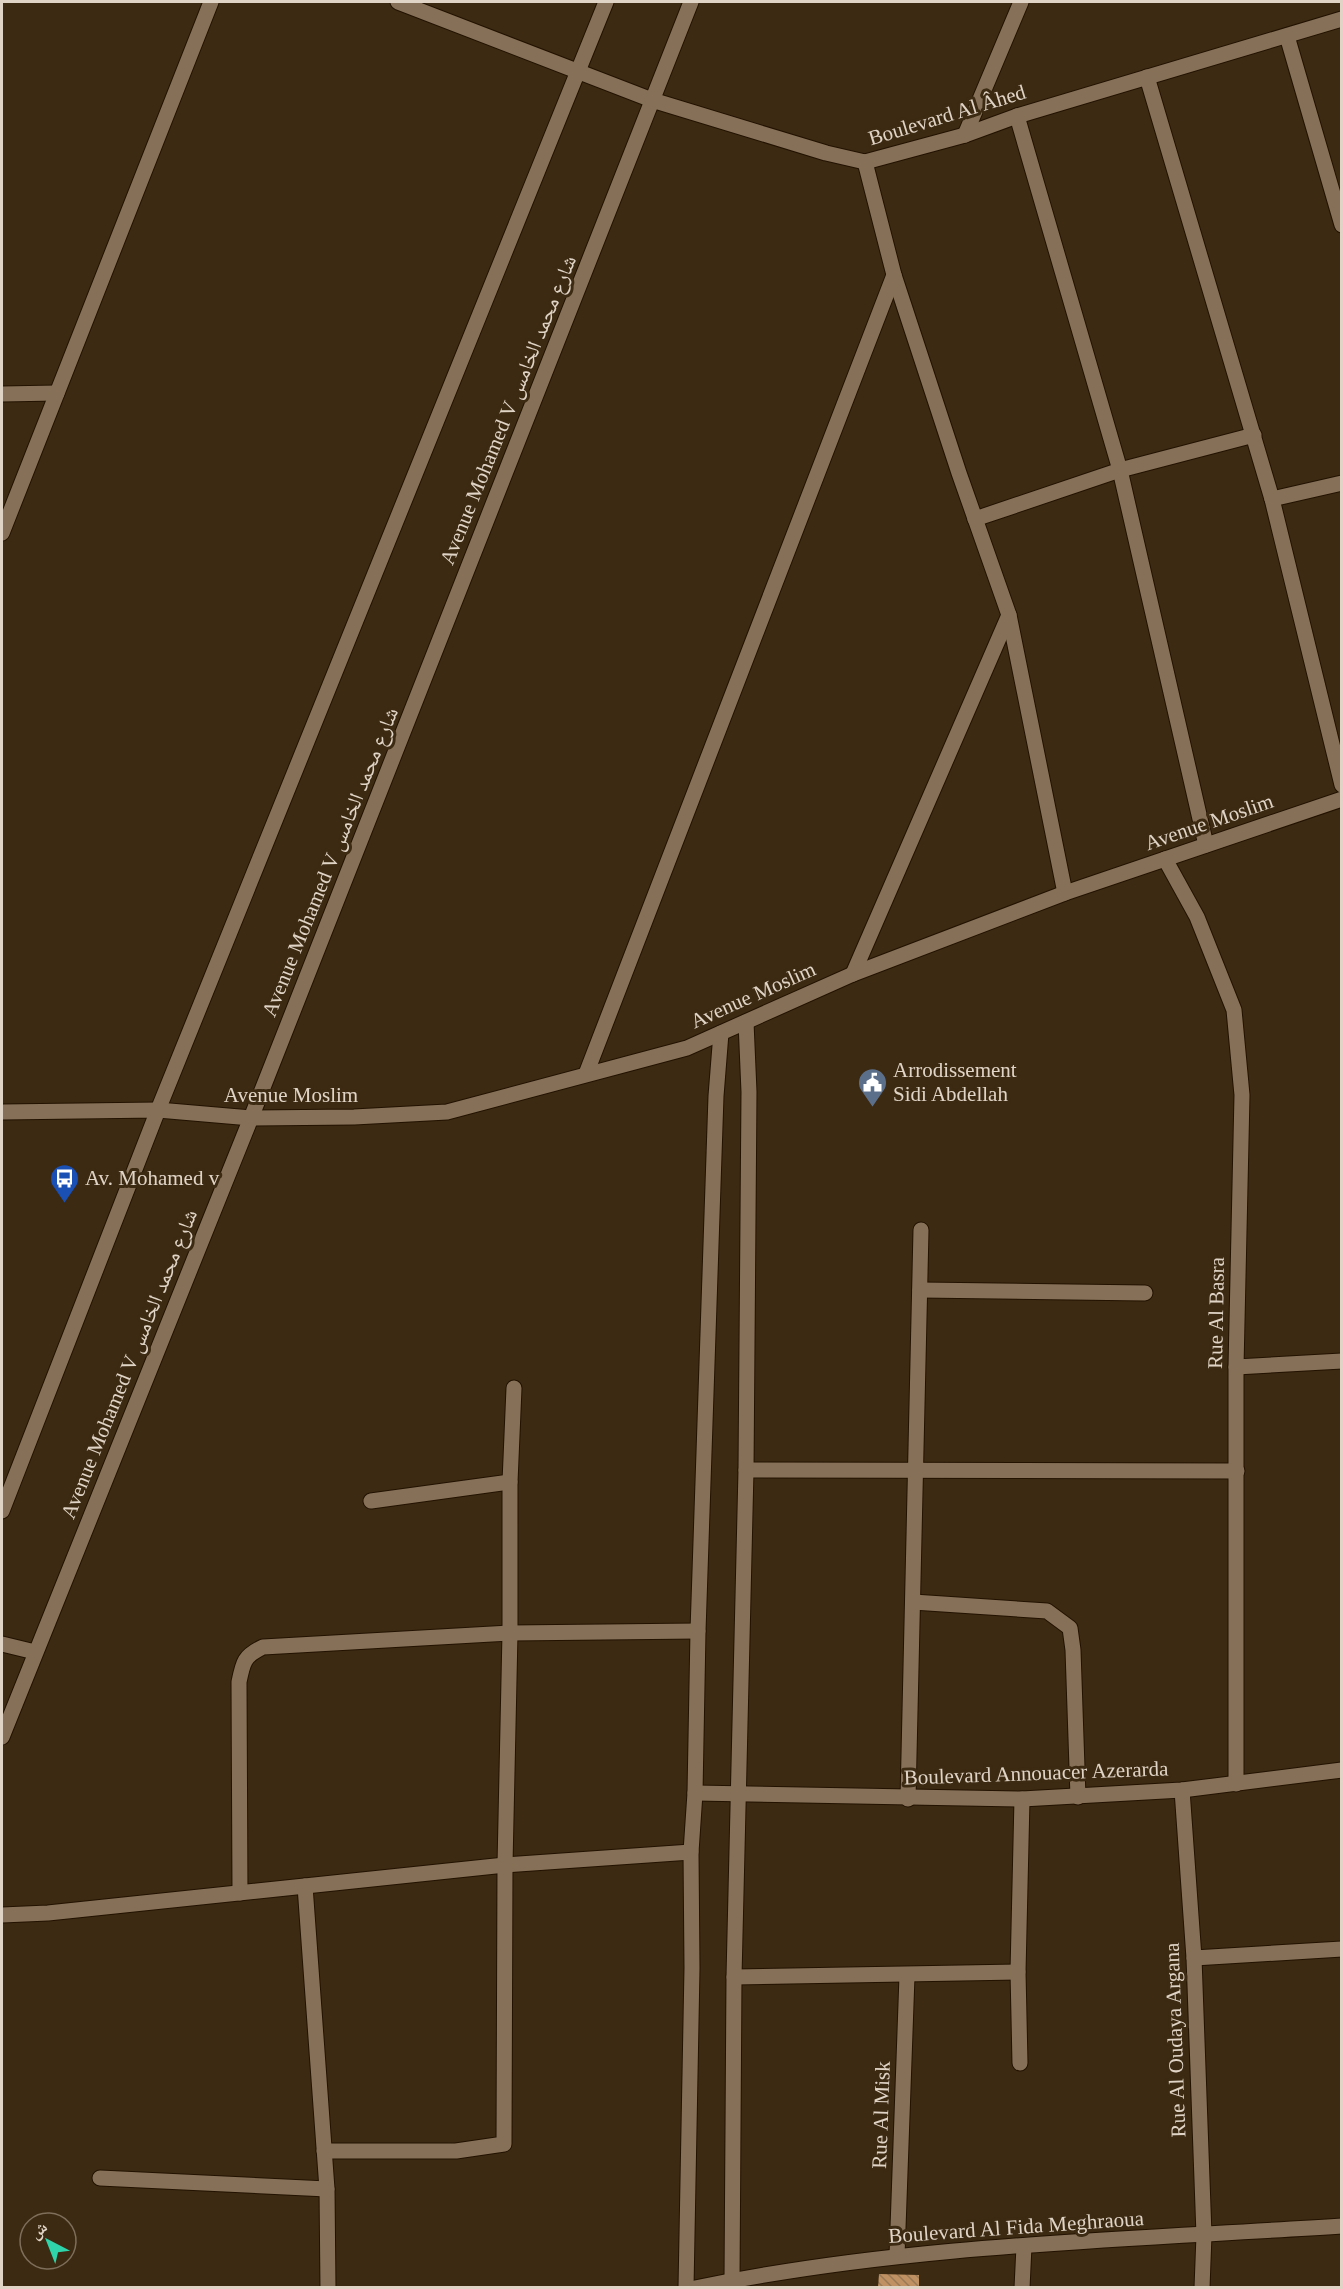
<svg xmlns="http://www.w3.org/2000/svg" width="1343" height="2289" viewBox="0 0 1343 2289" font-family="'Times New Roman','Noto Naskh Arabic',serif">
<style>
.building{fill:url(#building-back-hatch)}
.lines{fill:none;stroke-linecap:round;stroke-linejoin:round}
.minor-casing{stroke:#231200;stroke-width:17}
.tertiary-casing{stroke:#231200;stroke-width:17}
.minor{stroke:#867158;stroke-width:15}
.tertiary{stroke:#867158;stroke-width:15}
.labels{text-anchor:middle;stroke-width:6;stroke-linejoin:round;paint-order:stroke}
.street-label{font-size:21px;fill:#e0d4c6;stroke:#3c2a12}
.poi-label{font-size:21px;fill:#e0d4c6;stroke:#3c2a12;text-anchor:start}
</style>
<defs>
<pattern id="building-back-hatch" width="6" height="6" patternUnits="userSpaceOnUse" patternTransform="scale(1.5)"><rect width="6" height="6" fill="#c09263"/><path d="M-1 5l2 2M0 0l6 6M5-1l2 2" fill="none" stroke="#9a7957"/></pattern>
</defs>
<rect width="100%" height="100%" fill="#3c2a12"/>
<polygon class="building" points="879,2274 919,2275 919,2288 878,2288"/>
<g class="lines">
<defs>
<g id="minor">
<polyline points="398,2 652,100 826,153 865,162 965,135 1017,116 1342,19"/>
<polyline points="1287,36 1342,225"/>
<polyline points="1147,77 1272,499 1342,785"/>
<polyline points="1017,116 1120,470 1206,845"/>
<polyline points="965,135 1021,2"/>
<polyline points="865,162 894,275 959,473 1009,615 1065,893"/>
<polyline points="2,394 57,393"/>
<polyline points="1272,499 1342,483"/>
<polyline points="975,519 1120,470 1254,435"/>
<polyline points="2,533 211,2"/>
<polyline points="1165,859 1197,917 1234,1010 1242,1095 1236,1367 1236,1784"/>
<polyline points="853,974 1009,615"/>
<polyline points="586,1074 894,275"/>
<polyline points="2,1112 158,1110 251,1118 354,1117 447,1112 687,1048 853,974 1065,893 1342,799"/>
<polyline points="920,1290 1145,1293"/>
<polyline points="1236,1367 1342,1361"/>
<polyline points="746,1470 1237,1471"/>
<polyline points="371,1501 510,1482"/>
<polyline points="913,1602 1047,1611 1070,1628 1073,1650 1078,1797"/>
<polyline points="2,1644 35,1652"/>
<polyline points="1182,1790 1194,1958 1204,2235 1202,2288"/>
<polyline points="695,1793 1022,1799 1182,1790 1342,1770"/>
<polyline points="908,1799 921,1230"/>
<polyline points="305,1886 327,2189 328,2288"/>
<path d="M240 1893 239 1682C243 1662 244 1656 263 1647L510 1633 698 1631"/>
<polyline points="2,1915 48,1913 505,1865 691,1852"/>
<polyline points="1194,1958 1342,1949"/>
<polyline points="734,1977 1018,1972"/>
<polyline points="1020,2063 1018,1972 1022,1799"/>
<polyline points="324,2151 456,2151 504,2144 505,1865 510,1633 510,1482 514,1388"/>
<polyline points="100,2178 327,2189"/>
<polyline points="897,2256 907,1976"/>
<polyline points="686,2288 692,1968 691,1852 695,1793 698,1631 716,1096 721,1033"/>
<path d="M695 2288C907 2244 1126 2240 1342 2226"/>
<polyline points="729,2288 732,2280 734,1977 746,1470 749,1092 746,1022"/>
<polyline points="1022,2288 1024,2246"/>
</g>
<g id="tertiary">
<polyline points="2,1511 158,1110 606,2"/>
<polyline points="2,1737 251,1118 691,2"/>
</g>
</defs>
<use href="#minor" class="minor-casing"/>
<use href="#tertiary" class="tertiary-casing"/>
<use href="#minor" class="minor"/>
<use href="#tertiary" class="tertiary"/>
</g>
<defs>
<symbol id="civic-pin" viewBox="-11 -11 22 30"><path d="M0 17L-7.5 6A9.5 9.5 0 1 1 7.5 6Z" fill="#5c6f8a" stroke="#3c2a12"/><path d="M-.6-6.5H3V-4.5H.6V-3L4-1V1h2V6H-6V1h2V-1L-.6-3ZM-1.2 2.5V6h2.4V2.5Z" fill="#fff"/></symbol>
<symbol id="bus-pin" viewBox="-11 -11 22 30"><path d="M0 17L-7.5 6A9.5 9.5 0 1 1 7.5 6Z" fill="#1a4fb4" stroke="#3c2a12"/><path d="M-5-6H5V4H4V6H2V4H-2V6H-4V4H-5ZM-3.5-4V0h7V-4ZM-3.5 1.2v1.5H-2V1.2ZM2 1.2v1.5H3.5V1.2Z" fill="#fff"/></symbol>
</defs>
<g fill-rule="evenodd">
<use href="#civic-pin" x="856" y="1066" width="33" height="45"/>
<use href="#bus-pin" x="48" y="1162" width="33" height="45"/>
</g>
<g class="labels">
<g class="street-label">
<text transform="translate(947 115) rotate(-17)" y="7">Boulevard Al Âhed</text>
<text transform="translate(508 410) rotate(-68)" y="7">Avenue Mohamed V شارع محمد الخامس</text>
<text transform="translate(1209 822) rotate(-19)" y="7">Avenue Moslim</text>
<text transform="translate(330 862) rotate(-68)" y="7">Avenue Mohamed V شارع محمد الخامس</text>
<text transform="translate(753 995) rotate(-24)" y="7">Avenue Moslim</text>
<text x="291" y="1102">Avenue Moslim</text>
<text transform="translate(1216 1313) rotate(-89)" y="7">Rue Al Basra</text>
<text transform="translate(129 1364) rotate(-68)" y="7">Avenue Mohamed V شارع محمد الخامس</text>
<text transform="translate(1036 1773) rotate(-2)" y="7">Boulevard Annouacer Azerarda</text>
<text transform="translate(1175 2040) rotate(-92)" y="7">Rue Al Oudaya Argana</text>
<text transform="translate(881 2115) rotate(-88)" y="7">Rue Al Misk</text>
<text transform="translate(1016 2227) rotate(-4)" y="7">Boulevard Al Fida Meghraoua</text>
</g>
<g class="poi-label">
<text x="893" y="1077">Arrodissement<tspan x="893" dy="24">Sidi Abdellah</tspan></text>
<text x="85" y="1185">Av. Mohamed v</text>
</g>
</g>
<rect width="1343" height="2289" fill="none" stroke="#e0d4c6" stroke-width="6"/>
<g transform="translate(48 2241) rotate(318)"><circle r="28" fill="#3c2a12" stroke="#7e6e5a" stroke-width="1.5"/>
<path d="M0-4.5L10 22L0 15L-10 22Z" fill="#2fd4aa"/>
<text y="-9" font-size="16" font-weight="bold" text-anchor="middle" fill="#e0d4c6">ش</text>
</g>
</svg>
